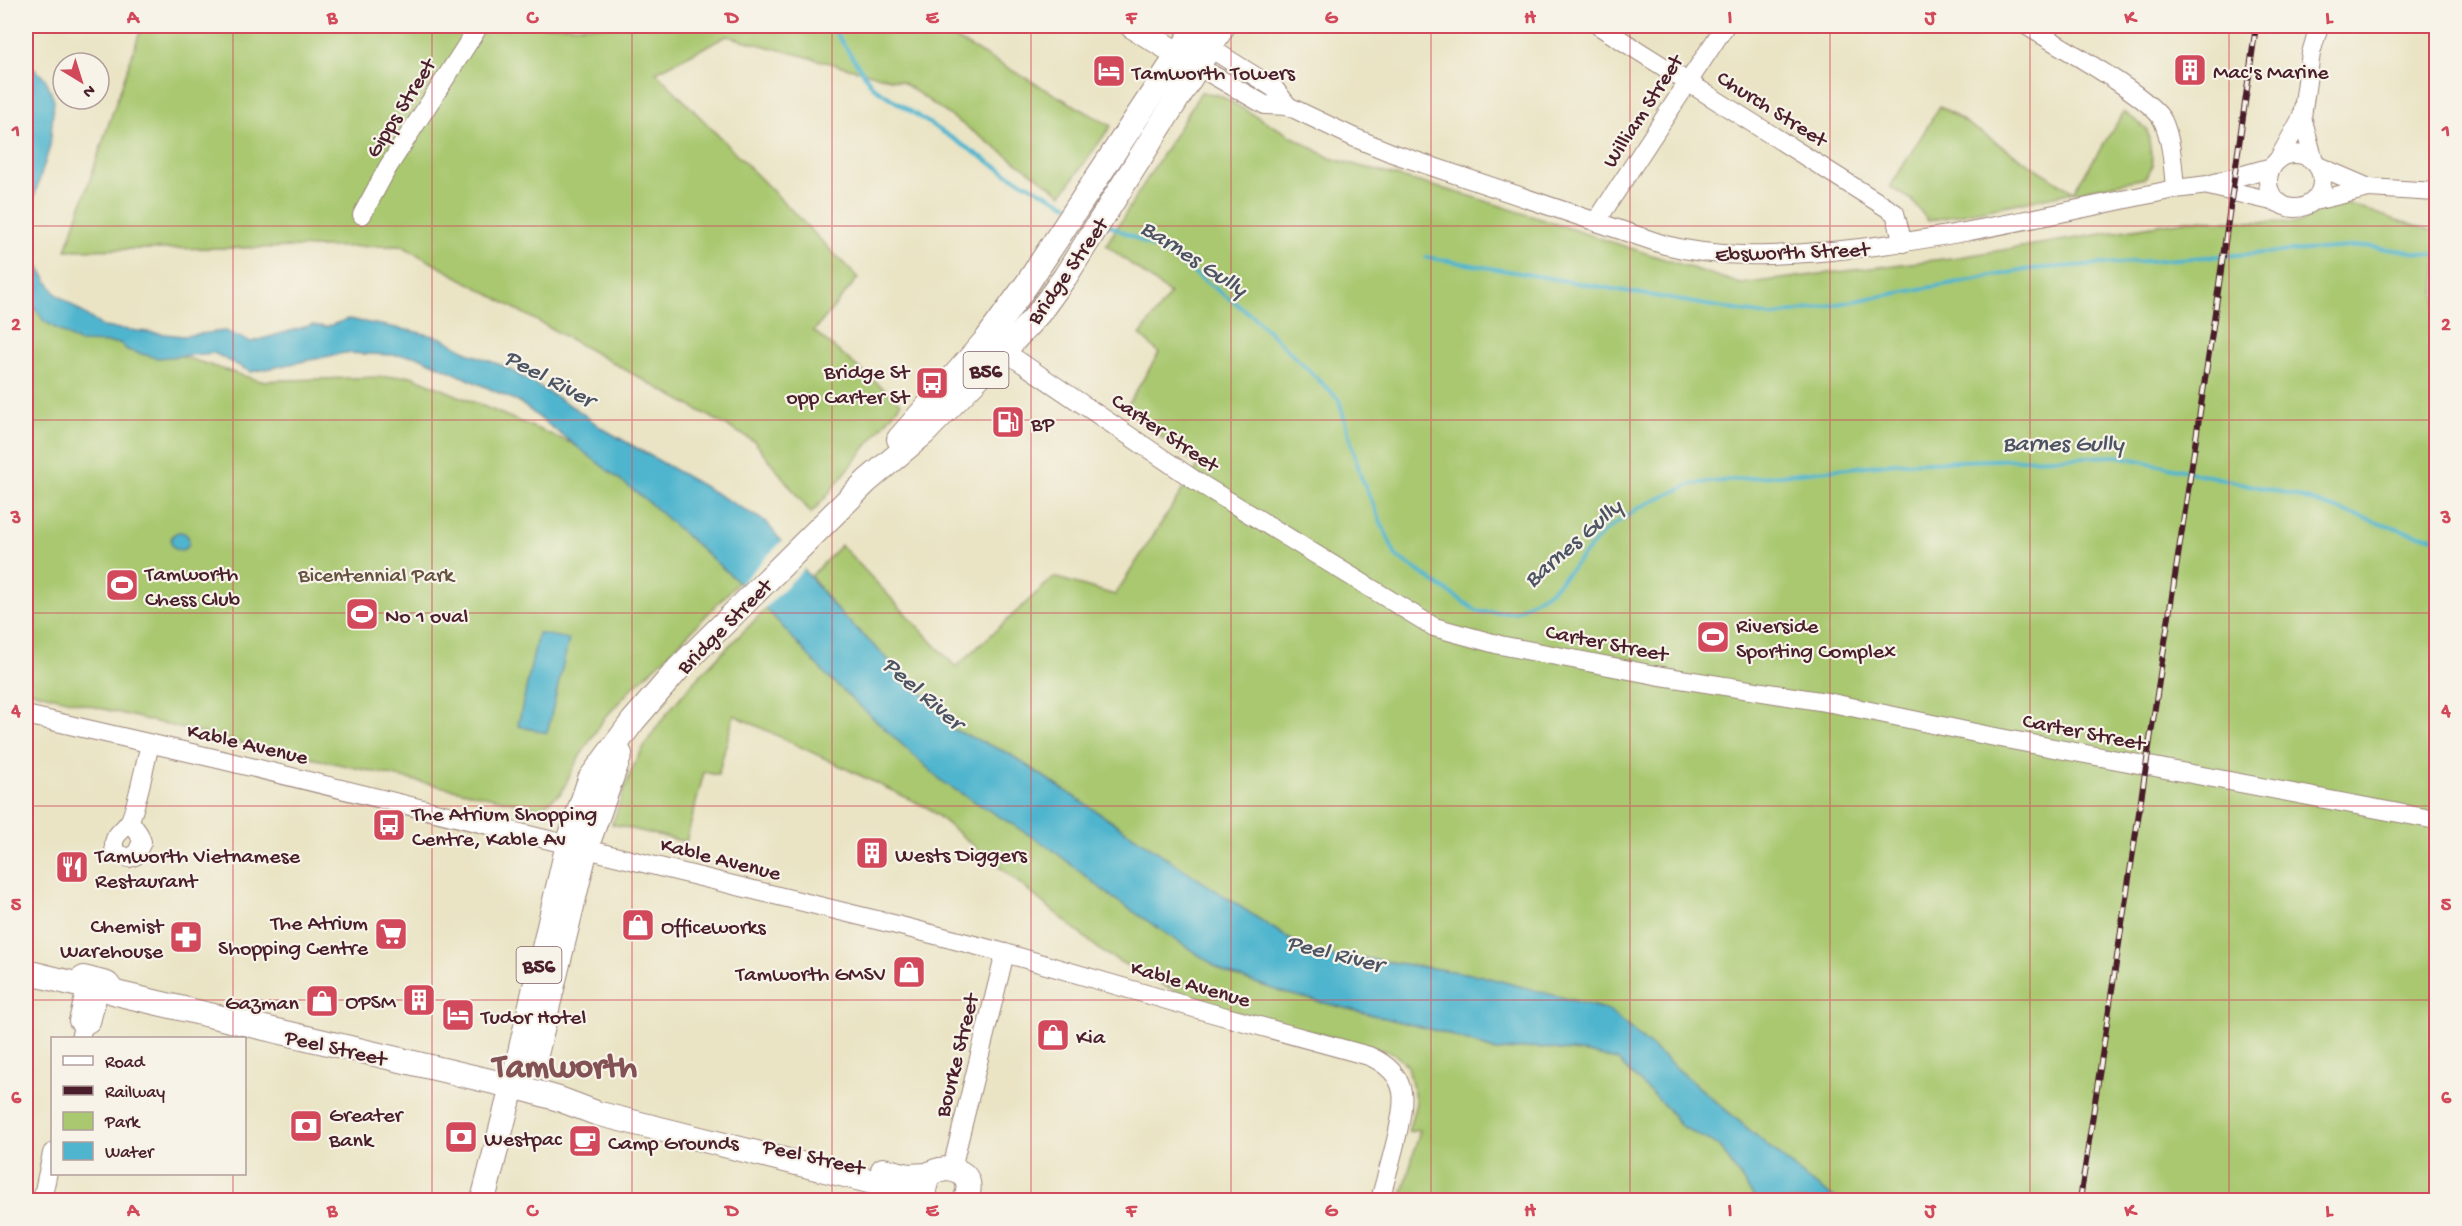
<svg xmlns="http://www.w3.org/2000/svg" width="2462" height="1226" viewBox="0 0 2462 1226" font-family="'Gochi Hand',sans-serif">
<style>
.green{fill:#a9c870;stroke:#7a744e;stroke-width:1.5}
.water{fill:#4fb5ce;stroke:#4c6a7c;stroke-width:1.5}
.pier{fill:#eae4c5}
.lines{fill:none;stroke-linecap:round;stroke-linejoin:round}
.stream{stroke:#4fb5ce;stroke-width:4}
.minor-casing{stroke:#9a8278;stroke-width:20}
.major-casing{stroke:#9a8278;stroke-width:26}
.minor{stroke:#fff;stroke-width:18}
.major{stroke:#fff;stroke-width:24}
.rail-casing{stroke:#4a1f2b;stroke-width:6}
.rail{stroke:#f7f3e8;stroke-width:4;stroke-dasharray:11;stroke-linecap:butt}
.grid{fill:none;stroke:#d1495b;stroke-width:1.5;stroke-opacity:0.55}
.labels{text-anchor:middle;stroke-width:4.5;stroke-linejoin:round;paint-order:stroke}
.shield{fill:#f7f3e8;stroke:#7e5f64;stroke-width:1.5}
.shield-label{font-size:21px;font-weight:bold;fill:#4a1f2b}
.poi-label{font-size:22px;fill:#4a1f2b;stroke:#f7f3e8;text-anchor:start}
.street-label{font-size:22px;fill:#4a1f2b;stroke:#f7f3e8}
.park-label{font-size:22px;fill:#665240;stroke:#f7f3e8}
.water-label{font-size:24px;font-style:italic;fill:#4c5464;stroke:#f7f3e8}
.town-label{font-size:34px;font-weight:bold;fill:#835254;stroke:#f7f3e8}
.neatline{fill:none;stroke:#d1495b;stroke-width:2}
.grid-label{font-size:20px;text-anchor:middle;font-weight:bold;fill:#d1495b}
</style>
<rect width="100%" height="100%" fill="#f7f3e8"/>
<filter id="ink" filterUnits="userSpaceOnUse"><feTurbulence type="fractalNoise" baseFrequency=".0167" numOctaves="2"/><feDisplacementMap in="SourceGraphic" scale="12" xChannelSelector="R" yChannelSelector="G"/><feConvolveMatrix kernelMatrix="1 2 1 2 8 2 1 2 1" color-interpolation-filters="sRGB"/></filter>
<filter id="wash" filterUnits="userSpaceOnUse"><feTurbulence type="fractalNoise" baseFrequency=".008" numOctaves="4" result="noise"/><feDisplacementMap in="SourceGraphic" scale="24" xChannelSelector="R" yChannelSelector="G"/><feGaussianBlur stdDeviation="1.35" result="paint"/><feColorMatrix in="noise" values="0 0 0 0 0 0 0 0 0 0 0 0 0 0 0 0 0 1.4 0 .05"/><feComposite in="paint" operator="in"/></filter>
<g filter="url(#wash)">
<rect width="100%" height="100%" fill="#eae4c5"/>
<g class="green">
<polygon points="142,26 933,26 1111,126 1062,194 902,82 727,36 656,72 858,278 814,331 901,403 825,498 811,513 754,441 402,246 66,250"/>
<polygon points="1201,92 1219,95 1330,158 1470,196 1741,284 1959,257 2190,220 2300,223 2330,199 2436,232 2436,1200 1838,1200 1807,1179 1608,1010 1478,975 1363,958 1315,956 1008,753 954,730 937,707 835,608 811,576 841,545 956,667 1054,577 1115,595 1198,466 1125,409 1159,353 1140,335 1170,294 1106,245"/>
<polygon points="1940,106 2073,192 2124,112 2147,129 2153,165 2145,178 1928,221 1912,200 1890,187"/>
<polygon points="26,307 260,381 411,376 614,461 748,572 668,655 632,688 603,720 578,759 561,793 540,808 233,741 26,690"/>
<path d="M766 609 1049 847 1113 898 1226 973 1285 993 1445 1033 1496 1051 1536 1047 1588 1053 1617 1060 1666 1107 1681 1126 1719 1146 1756 1200H1401L1420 1130 1408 1132 1416 1103 1408 1066 1393 1053 1231 1011 1165 986 1104 953 928 808 734 715 718 775 704 772 686 842 612 824C621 802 627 776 639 755 671 698 721 655 766 609Z"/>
</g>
<g class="water">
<polygon points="26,62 45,78 54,100 50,146 29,213 26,248 55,293 103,327 183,336 225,331 251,342 312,325 326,327 348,319 412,331 442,338 471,354 506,367 578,410 600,427 766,522 835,608 937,707 954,730 1008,753 1315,956 1363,958 1478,975 1608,1010 1807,1179 1838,1200 1756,1200 1719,1146 1681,1126 1666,1107 1617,1060 1588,1053 1536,1047 1497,1051 1445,1033 1285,993 1226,973 1113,898 1049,847 944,783 827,676 772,615 736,580 646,500 519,402 417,356 344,353 251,372 214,353 157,358 127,350 120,343 78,342 44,321 26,296"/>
<circle cx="180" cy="541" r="9"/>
<polygon points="538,633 569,639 547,733 518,726"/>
</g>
<polygon class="pier" points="784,539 807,566 763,610 738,586"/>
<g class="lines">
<g class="stream">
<polyline points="831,26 873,87 1011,176 1068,205"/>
<polyline points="1107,224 1169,255 1253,316 1339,400 1361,477 1396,556 1478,612 1515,612 1553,589 1605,531 1640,507 1692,484 1896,463 2119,456 2290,494 2418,535 2436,537"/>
<polyline points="1426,257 1771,316 2031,269 2365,246 2436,255"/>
</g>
</g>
</g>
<g filter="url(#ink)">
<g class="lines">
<defs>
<g id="minor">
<polyline points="1599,26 1895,213 1903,243"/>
<path d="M2027 26C2054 43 2152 97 2163 121 2172 141 2173 167 2175 189"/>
<polyline points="1210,48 1274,88 1288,106"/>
<path d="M1199 67 1265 105 1288 106 1353 137 1392 153 1665 245C1720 259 1775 256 1831 251 1947 240 2061 212 2175 189L2208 185 2272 167"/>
<polyline points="2302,117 2314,161"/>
<circle cx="2295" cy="181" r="27"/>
<polyline points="2278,160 2302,117 2311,53 2319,26"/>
<polyline points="2318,166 2369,188"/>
<polyline points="2209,186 2280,203"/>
<polyline points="2314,201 2369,188 2436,192"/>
<polyline points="362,215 388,167 479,26"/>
<polyline points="1596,222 1725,26"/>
<polyline points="995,345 1196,481 1434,627 1500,645 1655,675 1832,703 1990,736 2436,820"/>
<path d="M26 715 218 759 893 924 1005 953 1208 1012 1369 1056C1385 1063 1399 1074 1402 1092 1406 1114 1386 1176 1380 1200"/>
<path d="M130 821 139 834 142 842 135 856 129 858 116 853C109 837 121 833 129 822 136 811 146 759 150 744"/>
<polyline points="83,1027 78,1021 85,993"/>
<polyline points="80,1038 83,1027 91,1022 98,995"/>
<polyline points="952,1168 1005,953"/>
<polyline points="42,1200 52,1153"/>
</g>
<g id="major">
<polyline points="1132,26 1191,62"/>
<polyline points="899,439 987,339 1027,284 1197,26"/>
<polyline points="26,972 75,984 84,978 107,984 113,992 124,995 528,1090 559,1099 596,1113 905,1190 926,1199"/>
<polyline points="533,1067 586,848 620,754"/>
<polyline points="883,1170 908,1176 928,1175"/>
<path d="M924 1190 928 1175C950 1161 979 1174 965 1200"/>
<polyline points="483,1200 512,1087 568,844 590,779 633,721 678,669 867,481 924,433 1004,351 1038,314 1065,277 1223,26"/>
</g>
</defs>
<use href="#minor" class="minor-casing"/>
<use href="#major" class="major-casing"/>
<use href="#minor" class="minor"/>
<use href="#major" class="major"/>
<defs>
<polyline id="rail" points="2080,1200 2212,333 2256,26"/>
</defs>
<use href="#rail" class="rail-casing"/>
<use href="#rail" class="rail"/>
</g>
</g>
<path class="grid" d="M233 26V1038M432 26V1200M632 26V1200M832 26V1200M1031 26V1200M1231 26V1200M1431 26V1200M1630 26V1200M1830 26V1200M2030 26V1200M2229 26V1200M26 226H2436M26 420H2436M26 613H2436M26 806H2436M26 1000H2436M233 1174V1200"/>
<defs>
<symbol id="building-square" viewBox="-11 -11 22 22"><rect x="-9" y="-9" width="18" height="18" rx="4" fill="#d1495b" stroke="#f7f3e8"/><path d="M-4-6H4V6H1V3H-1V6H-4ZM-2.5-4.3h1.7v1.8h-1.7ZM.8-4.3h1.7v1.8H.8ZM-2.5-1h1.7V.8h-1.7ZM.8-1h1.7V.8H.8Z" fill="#fff"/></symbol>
<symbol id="hotel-square" viewBox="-11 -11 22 22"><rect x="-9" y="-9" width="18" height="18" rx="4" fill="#d1495b" stroke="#f7f3e8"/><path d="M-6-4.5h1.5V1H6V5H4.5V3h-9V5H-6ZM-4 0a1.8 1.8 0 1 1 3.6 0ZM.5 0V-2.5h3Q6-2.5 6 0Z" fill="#fff"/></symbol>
<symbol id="bus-square" viewBox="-11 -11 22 22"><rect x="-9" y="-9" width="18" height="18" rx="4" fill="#d1495b" stroke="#f7f3e8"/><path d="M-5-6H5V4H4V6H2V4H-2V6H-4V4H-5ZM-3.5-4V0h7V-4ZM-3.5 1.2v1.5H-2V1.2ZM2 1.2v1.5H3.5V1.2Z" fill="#fff"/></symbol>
<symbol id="fuel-square" viewBox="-11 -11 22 22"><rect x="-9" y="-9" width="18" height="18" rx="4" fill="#d1495b" stroke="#f7f3e8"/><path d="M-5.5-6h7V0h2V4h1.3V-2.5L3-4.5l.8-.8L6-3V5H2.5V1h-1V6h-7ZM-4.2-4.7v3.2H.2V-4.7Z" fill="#fff"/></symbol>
<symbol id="stadium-square" viewBox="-11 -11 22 22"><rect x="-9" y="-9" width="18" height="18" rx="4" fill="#d1495b" stroke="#f7f3e8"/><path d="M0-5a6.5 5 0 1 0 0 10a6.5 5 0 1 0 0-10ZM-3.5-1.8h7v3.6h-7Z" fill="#fff"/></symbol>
<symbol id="restaurant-square" viewBox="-11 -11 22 22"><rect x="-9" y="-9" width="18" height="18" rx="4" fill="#d1495b" stroke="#f7f3e8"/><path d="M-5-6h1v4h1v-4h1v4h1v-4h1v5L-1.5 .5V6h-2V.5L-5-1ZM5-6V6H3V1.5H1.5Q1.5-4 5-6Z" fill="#fff"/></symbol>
<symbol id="shop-square" viewBox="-11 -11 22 22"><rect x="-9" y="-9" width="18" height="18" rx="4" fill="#d1495b" stroke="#f7f3e8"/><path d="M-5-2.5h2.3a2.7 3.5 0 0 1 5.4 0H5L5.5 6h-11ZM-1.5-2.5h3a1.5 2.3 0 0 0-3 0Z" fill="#fff"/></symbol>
<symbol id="supermarket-square" viewBox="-11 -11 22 22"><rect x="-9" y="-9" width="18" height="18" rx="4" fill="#d1495b" stroke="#f7f3e8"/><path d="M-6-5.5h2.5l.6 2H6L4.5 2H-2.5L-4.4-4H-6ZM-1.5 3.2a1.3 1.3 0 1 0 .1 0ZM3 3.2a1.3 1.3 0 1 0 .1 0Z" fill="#fff"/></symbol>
<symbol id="pharmacy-square" viewBox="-11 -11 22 22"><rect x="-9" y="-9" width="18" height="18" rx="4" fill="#d1495b" stroke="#f7f3e8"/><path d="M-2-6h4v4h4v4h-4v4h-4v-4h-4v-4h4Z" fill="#fff"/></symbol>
<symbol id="bank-square" viewBox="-11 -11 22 22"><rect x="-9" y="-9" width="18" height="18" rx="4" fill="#d1495b" stroke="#f7f3e8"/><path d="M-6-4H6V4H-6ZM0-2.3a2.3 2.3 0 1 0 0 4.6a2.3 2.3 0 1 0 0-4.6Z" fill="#fff"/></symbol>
<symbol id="cafe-square" viewBox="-11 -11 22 22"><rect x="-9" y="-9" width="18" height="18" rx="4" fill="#d1495b" stroke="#f7f3e8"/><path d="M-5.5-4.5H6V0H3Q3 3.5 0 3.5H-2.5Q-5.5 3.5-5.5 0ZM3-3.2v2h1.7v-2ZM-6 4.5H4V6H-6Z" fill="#fff"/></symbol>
</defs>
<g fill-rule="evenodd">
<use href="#building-square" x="2171" y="51" width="38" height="38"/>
<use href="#hotel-square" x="1090" y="52" width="38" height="38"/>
<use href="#bus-square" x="913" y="364" width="38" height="38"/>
<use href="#fuel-square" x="989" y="403" width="38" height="38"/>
<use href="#stadium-square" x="103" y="566" width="38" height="38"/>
<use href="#stadium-square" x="343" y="595" width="38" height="38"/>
<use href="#stadium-square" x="1694" y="618" width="38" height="38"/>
<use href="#bus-square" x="370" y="806" width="38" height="38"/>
<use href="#building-square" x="853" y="834" width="38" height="38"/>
<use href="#restaurant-square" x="53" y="848" width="38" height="38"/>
<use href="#shop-square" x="619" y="906" width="38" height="38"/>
<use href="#supermarket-square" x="372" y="915" width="38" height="38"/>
<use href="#pharmacy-square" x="167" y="918" width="38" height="38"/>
<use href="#shop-square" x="890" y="953" width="38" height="38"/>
<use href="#building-square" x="400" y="981" width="38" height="38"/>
<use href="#shop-square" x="303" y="982" width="38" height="38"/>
<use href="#hotel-square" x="439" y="996" width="38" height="38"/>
<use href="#shop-square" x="1034" y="1016" width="38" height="38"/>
<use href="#bank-square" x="287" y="1107" width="38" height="38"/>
<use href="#bank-square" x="442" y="1118" width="38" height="38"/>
<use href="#cafe-square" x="566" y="1122" width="38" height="38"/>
</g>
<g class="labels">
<g class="shield">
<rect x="963.5" y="352" width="45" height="36" rx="4.5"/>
<rect x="516.5" y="947" width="45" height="36" rx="4.5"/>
</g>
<g class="shield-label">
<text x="986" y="377">B56</text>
<text x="539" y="972">B56</text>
</g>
<g class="poi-label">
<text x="2213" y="78">Mac's Marine</text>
<text x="1132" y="79">Tamworth Towers</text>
<text x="909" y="378" text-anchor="end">Bridge St<tspan x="909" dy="25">opp Carter St</tspan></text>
<text x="1031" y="430">BP</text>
<text x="145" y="580">Tamworth<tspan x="145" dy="25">Chess Club</tspan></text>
<text x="385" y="622">No 1 oval</text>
<text x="1736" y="632">Riverside<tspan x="1736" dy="25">Sporting Complex</tspan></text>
<text x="412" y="820">The Atrium Shopping<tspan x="412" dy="25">Centre, Kable Av</tspan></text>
<text x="895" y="861">Wests Diggers</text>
<text x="95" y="862">Tamworth Vietnamese<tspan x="95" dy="25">Restaurant</tspan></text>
<text x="368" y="929" text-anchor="end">The Atrium<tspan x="368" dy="25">Shopping Centre</tspan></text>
<text x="163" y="932" text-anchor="end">Chemist<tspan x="163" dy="25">Warehouse</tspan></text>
<text x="661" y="933">Officeworks</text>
<text x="886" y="980" text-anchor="end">Tamworth GMSV</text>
<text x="396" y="1008" text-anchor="end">OPSM</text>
<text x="299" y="1009" text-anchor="end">Gazman</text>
<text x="481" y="1023">Tudor Hotel</text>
<text x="1076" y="1043">Kia</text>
<text x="329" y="1121">Greater<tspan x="329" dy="25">Bank</tspan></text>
<text x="484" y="1145">Westpac</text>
<text x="608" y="1149">Camp Grounds</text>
</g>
<g class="street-label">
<text transform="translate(399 107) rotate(-58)" y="8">Gipps Street</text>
<text transform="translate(1773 107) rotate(32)" y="8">Church Street</text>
<text transform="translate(1641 110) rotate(-57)" y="8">William Street</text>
<text transform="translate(1792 250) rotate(-2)" y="8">Ebsworth Street</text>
<text transform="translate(1066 270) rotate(-55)" y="8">Bridge Street</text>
<text transform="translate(1166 431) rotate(34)" y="8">Carter Street</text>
<text transform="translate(723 625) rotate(-45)" y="8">Bridge Street</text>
<text transform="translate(1607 641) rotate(11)" y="8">Carter Street</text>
<text transform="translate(2084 730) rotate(11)" y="8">Carter Street</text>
<text transform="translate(248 742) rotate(13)" y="8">Kable Avenue</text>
<text transform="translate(721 857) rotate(14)" y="8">Kable Avenue</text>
<text transform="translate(1191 982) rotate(16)" y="8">Kable Avenue</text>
<text transform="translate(336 1046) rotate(13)" y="8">Peel Street</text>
<text transform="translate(955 1055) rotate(-76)" y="8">Bourke Street</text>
<text transform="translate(814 1155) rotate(13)" y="8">Peel Street</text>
</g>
<g class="park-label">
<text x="376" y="581">Bicentennial Park</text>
</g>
<g class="water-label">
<text transform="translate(1195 257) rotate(33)" y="8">Barnes Gully</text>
<text transform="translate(550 377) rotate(28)" y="8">Peel River</text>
<text x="2063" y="450">Barnes Gully</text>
<text transform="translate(1572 542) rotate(-41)" y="8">Barnes Gully</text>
<text transform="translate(924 692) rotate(41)" y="8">Peel River</text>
<text transform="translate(1335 952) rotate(14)" y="8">Peel River</text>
</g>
<g class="town-label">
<text x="565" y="1076">Tamworth</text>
</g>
</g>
<rect width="2462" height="1226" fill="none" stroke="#f7f3e8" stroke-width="66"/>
<rect x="51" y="1037" width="195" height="138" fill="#f7f3e8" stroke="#b29e9c" stroke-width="1.5"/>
<rect x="63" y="1056" width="30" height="9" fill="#ffffff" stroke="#b29e9c" stroke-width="1.5"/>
<text x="105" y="1067" font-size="18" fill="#4a1f2b">Road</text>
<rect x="63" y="1086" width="30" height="9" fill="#4a1f2b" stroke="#b29e9c" stroke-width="1.5"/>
<text x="105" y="1097" font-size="18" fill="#4a1f2b">Railway</text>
<rect x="63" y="1112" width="30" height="18" fill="#a9c870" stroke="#b29e9c" stroke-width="1.5"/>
<text x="105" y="1127" font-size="18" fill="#4a1f2b">Park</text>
<rect x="63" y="1142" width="30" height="18" fill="#4fb5ce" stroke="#b29e9c" stroke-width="1.5"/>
<text x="105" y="1157" font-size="18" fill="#4a1f2b">Water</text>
<g transform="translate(81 81) rotate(142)"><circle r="28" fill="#f7f3e8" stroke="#b29e9c" stroke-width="1.5"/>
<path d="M0-4.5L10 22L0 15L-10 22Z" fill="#d1495b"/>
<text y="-9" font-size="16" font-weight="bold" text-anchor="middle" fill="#4a1f2b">N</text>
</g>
<rect x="33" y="33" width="2396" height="1160" class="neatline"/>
<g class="grid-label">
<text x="133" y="23">A</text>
<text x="332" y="23">B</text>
<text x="532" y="23">C</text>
<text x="732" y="23">D</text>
<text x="932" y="23">E</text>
<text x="1131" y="23">F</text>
<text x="1331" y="23">G</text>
<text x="1530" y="23">H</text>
<text x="1730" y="23">I</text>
<text x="1930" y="23">J</text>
<text x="2130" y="23">K</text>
<text x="2329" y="23">L</text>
<text x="16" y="136">1</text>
<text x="2446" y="136">1</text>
<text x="16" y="330">2</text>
<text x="2446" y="330">2</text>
<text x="16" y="523">3</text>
<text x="2446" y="523">3</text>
<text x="16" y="716">4</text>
<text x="2446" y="716">4</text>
<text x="16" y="910">5</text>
<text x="2446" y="910">5</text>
<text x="16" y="1103">6</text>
<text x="2446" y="1103">6</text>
<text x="133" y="1216">A</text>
<text x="332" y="1216">B</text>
<text x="532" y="1216">C</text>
<text x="732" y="1216">D</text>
<text x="932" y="1216">E</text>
<text x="1131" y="1216">F</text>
<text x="1331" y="1216">G</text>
<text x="1530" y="1216">H</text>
<text x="1730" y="1216">I</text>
<text x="1930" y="1216">J</text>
<text x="2130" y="1216">K</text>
<text x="2329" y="1216">L</text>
</g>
</svg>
